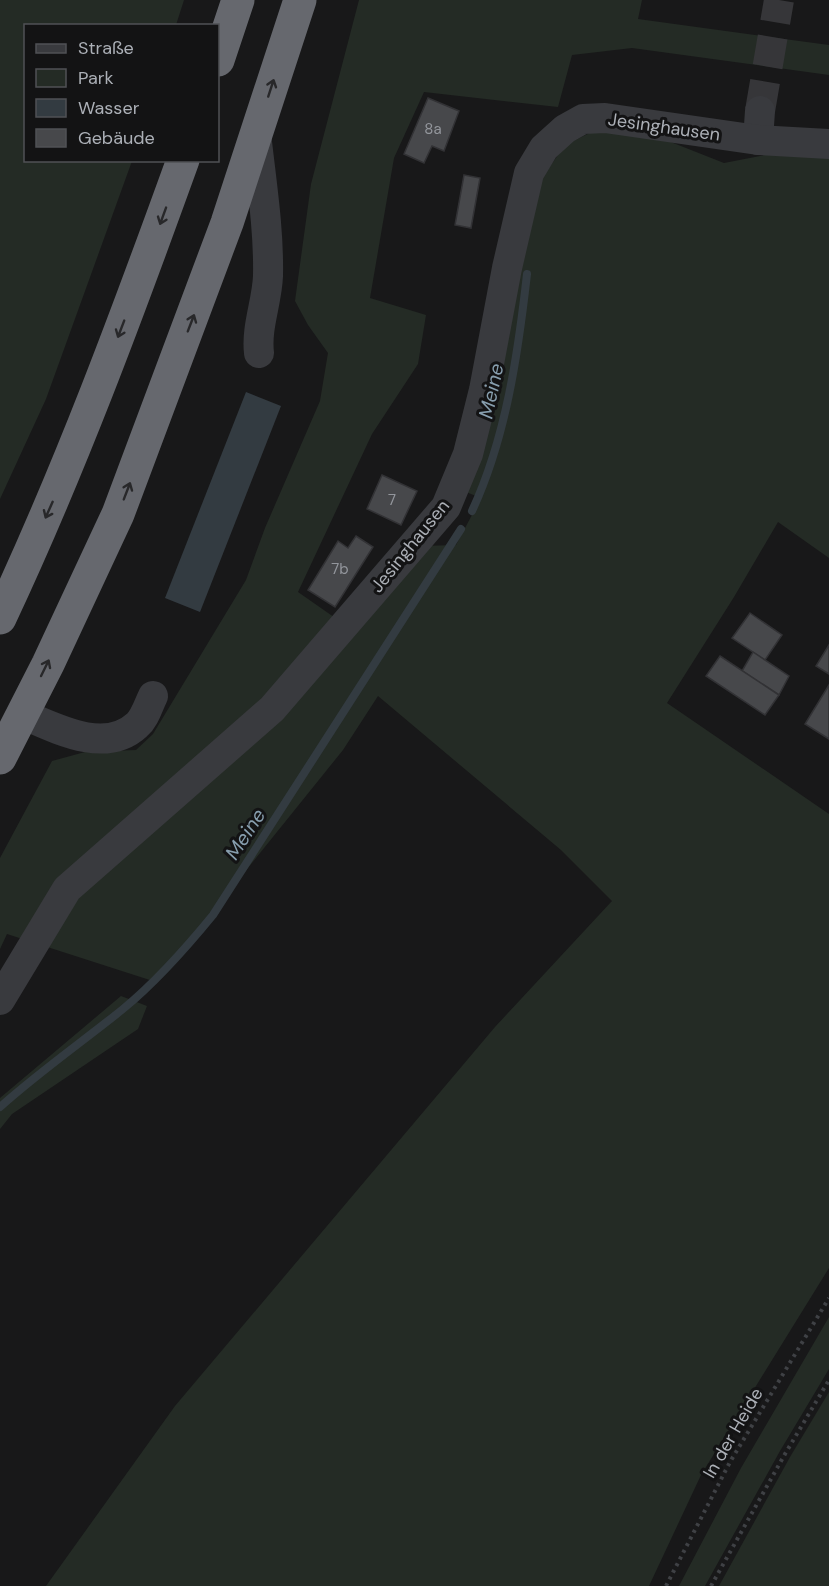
<svg xmlns="http://www.w3.org/2000/svg" width="829" height="1586" viewBox="0 0 829 1586" font-family="'DM Sans',sans-serif">
<style>
.green{fill:#242b25}
.water{fill:#333b41}
.lines{fill:none;stroke-linecap:round;stroke-linejoin:round}
.stream{stroke:#333b41;stroke-width:8}
.building{fill:#47484b;stroke:#323235;stroke-width:1.5}
.minor-tunnel{stroke:#363639;stroke-width:30;stroke-dasharray:30 15;stroke-linecap:butt}
.path{stroke:#3f4145;stroke-width:4;stroke-dasharray:3 4.5;stroke-linecap:butt}
.minor{stroke:#393a3e;stroke-width:30}
.highway{stroke:#66686e;stroke-width:33}
.oneway{stroke:#28282a}
.labels{text-anchor:middle;stroke-width:6;stroke-linejoin:round;paint-order:stroke}
.number-label{font-size:15px;fill:#93969c}
.street-label{font-size:18px;fill:#acb0b7;stroke:#131314}
.water-label{font-size:20px;font-style:italic;fill:#879eae;stroke:#131314}
</style>
<rect width="100%" height="100%" fill="#181819"/>
<g class="green">
<polygon points="0,0 184,0 176,25 26,26 26,160 132,161 46,399 0,499"/>
<polygon points="359,0 642,0 638,19 829,45 829,75 632,48 572,55 558,107 424,92 394,158 370,298 426,315 418,364 372,434 298,592 341,622 422,546 456,545 481,498 466,492 532,192 565,145 596,130 653,135 724,163 765,155 829,155 829,558 778,522 734,597 667,703 829,814 829,1268 701,1475 649,1586 46,1586 175,1406 495,1027 612,901 561,850 378,696 343,750 156,982 7,934 0,949 0,858 52,761 85,752 136,750 153,734 246,580 265,528 320,401 328,353 308,325 295,301 311,184"/>
<polygon points="121,996 147,1006 138,1029 12,1114 0,1129 0,1098"/>
<polygon points="829,1317 829,1369 780,1451 705,1586 679,1586 741,1468"/>
<polygon points="829,1392 829,1586 719,1586 790,1457"/>
</g>
<polygon class="water" points="246,392 281,406 200,612 165,598"/>
<g class="lines">
<g class="stream">
<path d="M472 511C506 438 518 354 527 274"/>
<path d="M0 1107C39 1072 82 1042 123 1009 156 982 186 948 213 915L461 529"/>
</g>
</g>
<g class="building">
<polygon points="428,98 459,111 444,151 432,146 424,163 404,154"/>
<polygon points="464,175 480,178 471,228 455,225"/>
<polygon points="382,475 417,491 401,525 367,509"/>
<polygon points="356,536 373,547 335,607 308,590 338,541 348,548"/>
<polygon points="750,613 782,635 765,660 732,638"/>
<polygon points="829,645 829,674 816,666"/>
<polygon points="753,652 789,676 779,695 742,671"/>
<polygon points="720,656 779,695 765,715 706,676"/>
<polygon points="829,685 829,739 805,724"/>
</g>
<g class="lines">
<polyline class="minor-tunnel" points="760,111 779,0"/>
<g class="path">
<polyline points="666,1586 730,1462 829,1298"/>
<polyline points="711,1586 785,1454 829,1380"/>
</g>
<g class="minor">
<path d="M256 133C261 180 269 228 268 276 267 302 256 327 259 353"/>
<polyline points="758,140 760,111"/>
<path d="M22 714C55 728 105 755 137 725 145 718 148 706 153 696"/>
<polyline points="0,1000 67,889 272,709 446,507 468,454 484,390 507,268 529,173 544,148 565,129 583,119 605,118 758,140 829,144"/>
</g>
<g class="highway">
<polyline points="218,60 238,0"/>
<path d="M0 618C70 469 127 315 183 160"/>
<polyline points="0,758 48,664 118,514 227,223 300,0"/>
</g>
</g>
<defs><path id="oneway-shaft" d="M-6 0H5M1.5-3L5.5 0L1.5 3" fill="none" stroke-width="1.6" stroke-linecap="round" stroke-linejoin="round" transform="scale(1.5)"/></defs>
<g class="oneway">
<use href="#oneway-shaft" transform="translate(271 88) rotate(-72)"/>
<use href="#oneway-shaft" transform="translate(163 216) rotate(110)"/>
<use href="#oneway-shaft" transform="translate(191 323) rotate(-69)"/>
<use href="#oneway-shaft" transform="translate(121 329) rotate(111)"/>
<use href="#oneway-shaft" transform="translate(127 491) rotate(-69)"/>
<use href="#oneway-shaft" transform="translate(49 510) rotate(114)"/>
<use href="#oneway-shaft" transform="translate(45 668) rotate(-64)"/>
</g>
<g class="labels">
<g class="number-label">
<text x="433" y="134">8a</text>
<text x="392" y="505">7</text>
<text x="340" y="574">7b</text>
</g>
<g class="street-label">
<text transform="translate(664 127) rotate(8)" y="6">Jesinghausen</text>
<text transform="translate(410 546) rotate(-51)" y="6">Jesinghausen</text>
<text transform="translate(733 1433) rotate(-60)" y="6">In der Heide</text>
</g>
<g class="water-label">
<text transform="translate(491 391) rotate(-78)" y="7">Meine</text>
<text transform="translate(245 834) rotate(-57)" y="7">Meine</text>
</g>
</g>
<rect x="24" y="24" width="195" height="138" fill="#131314" stroke="#505255" stroke-width="1.5"/>
<rect x="36" y="44" width="30" height="9" fill="#393a3e" stroke="#505255" stroke-width="1.5"/>
<text x="78" y="54" font-size="18" fill="#acb0b7">Straße</text>
<rect x="36" y="69" width="30" height="18" fill="#242b25" stroke="#505255" stroke-width="1.5"/>
<text x="78" y="84" font-size="18" fill="#acb0b7">Park</text>
<rect x="36" y="99" width="30" height="18" fill="#333b41" stroke="#505255" stroke-width="1.5"/>
<text x="78" y="114" font-size="18" fill="#acb0b7">Wasser</text>
<rect x="36" y="129" width="30" height="18" fill="#47484b" stroke="#505255" stroke-width="1.5"/>
<text x="78" y="144" font-size="18" fill="#acb0b7">Gebäude</text>
</svg>
